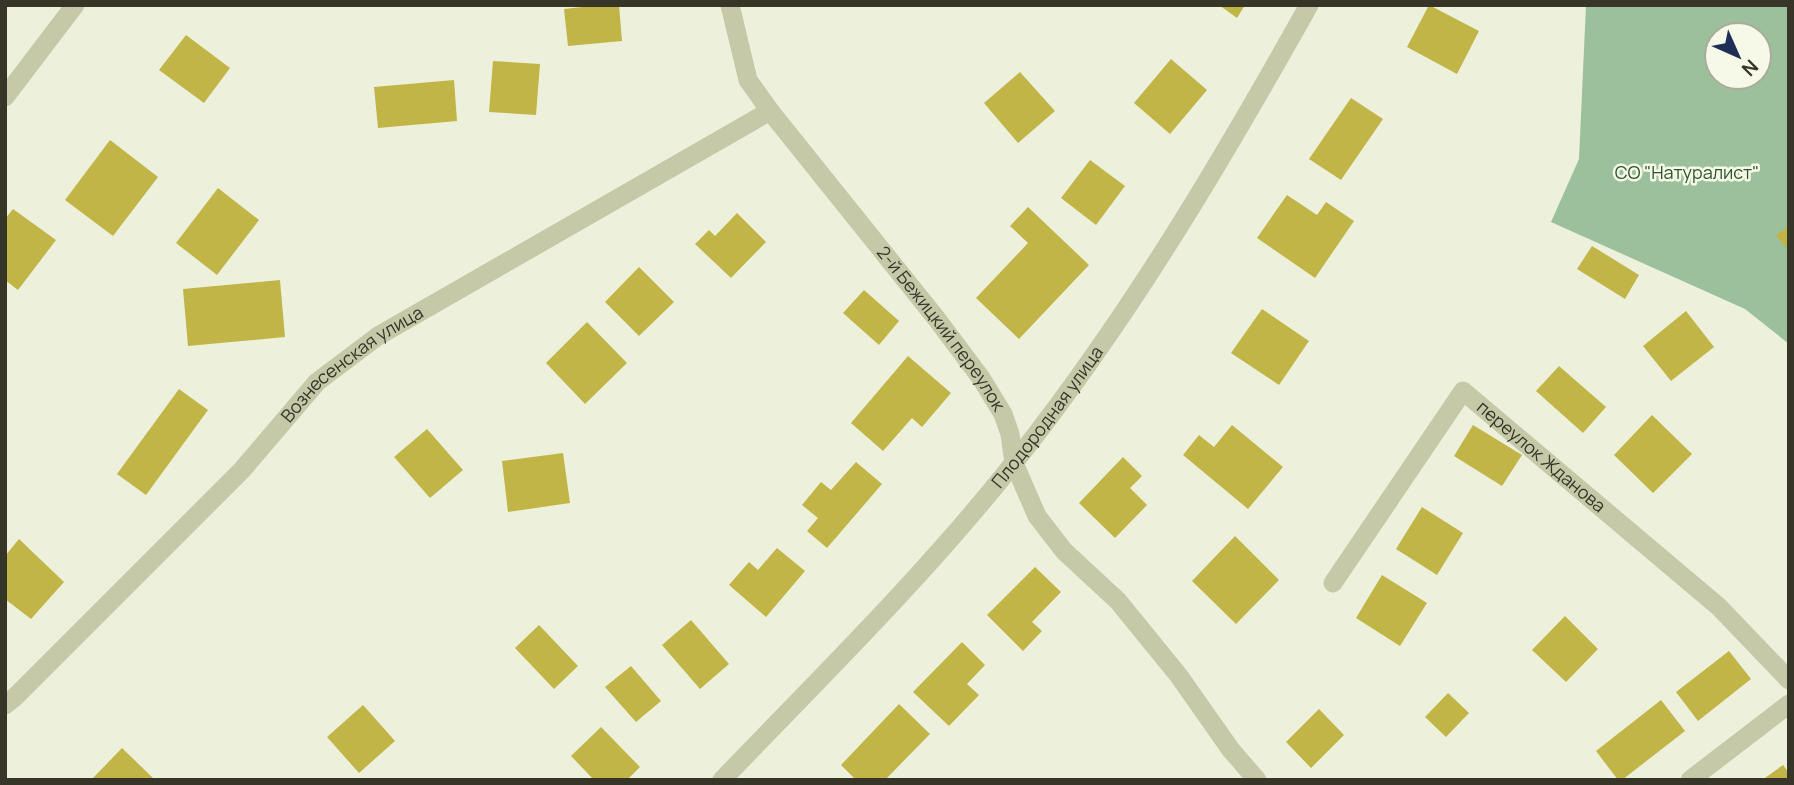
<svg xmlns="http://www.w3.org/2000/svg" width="1794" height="785" viewBox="0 0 1794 785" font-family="Manrope,sans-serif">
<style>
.green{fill:#9cc09c;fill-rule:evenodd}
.building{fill:#c2b548}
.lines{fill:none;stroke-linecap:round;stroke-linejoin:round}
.minor{stroke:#c5c9a8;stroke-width:19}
.labels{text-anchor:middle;stroke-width:5;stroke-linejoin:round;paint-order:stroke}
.park-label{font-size:18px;fill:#2c532d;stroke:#f6f9e8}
.street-label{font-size:18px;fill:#363528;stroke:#f6f9e8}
</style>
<rect width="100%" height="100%" fill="#edf1db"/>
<path class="green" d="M1586 5H1789V344L1745 309 1551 222 1579 159ZM1717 35H1759V77H1717Z"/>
<g class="building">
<polygon points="600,5 619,5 622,41 568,46 564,9"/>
<polygon points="1219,5 1245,5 1237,18"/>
<polygon points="1429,5 1479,31 1457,74 1407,47"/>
<polygon points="186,35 230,68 204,103 159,70"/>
<polygon points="1171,59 1207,90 1170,134 1134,103"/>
<polygon points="493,61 540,64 536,115 489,112"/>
<polygon points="1020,72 1055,111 1018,143 984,103"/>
<polygon points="454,80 457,121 378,128 374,87"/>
<polygon points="1351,98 1383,119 1341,180 1309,159"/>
<polygon points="110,140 158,177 113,236 65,200"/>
<polygon points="1090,160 1125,186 1096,225 1061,198"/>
<polygon points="218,188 259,220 217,275 176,243"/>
<polygon points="1287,195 1317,215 1326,202 1354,221 1315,278 1257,238"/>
<polygon points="1028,207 1089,265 1019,339 976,298 1028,243 1010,226"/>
<polygon points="13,209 56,240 18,290 5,280 5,219"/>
<polygon points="737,213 766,242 731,278 695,244 709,230 715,236"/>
<polygon points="1789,225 1789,251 1776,236"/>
<polygon points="1592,246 1639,275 1625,299 1577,269"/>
<polygon points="639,267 674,302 639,336 605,302"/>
<polygon points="280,280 285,337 188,346 183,289"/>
<polygon points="864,290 899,321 879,345 843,313"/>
<polygon points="1262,309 1309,341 1279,385 1231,353"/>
<polygon points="1686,311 1714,347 1671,381 1643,346"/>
<polygon points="587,322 627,363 585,404 546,363"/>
<polygon points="908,356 951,393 922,427 912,418 883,451 851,423"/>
<polygon points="1559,366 1606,407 1583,433 1536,391"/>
<polygon points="179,389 208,410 146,495 117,474"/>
<polygon points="1652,415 1692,454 1653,493 1614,455"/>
<polygon points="1232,425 1283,467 1248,509 1183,455 1199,435 1214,447"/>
<polygon points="1473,425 1522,455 1502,486 1454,456"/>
<polygon points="427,429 463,470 430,498 394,457"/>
<polygon points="563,453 570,503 508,512 502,461"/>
<polygon points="1123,457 1142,476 1130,488 1147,505 1115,538 1079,503"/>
<polygon points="856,462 882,484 827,548 807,531 818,518 802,505 821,482 831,490"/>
<polygon points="1422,507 1463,533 1437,575 1396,549"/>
<polygon points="1235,536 1279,580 1236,624 1192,581"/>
<polygon points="19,539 64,582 31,619 5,599 5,556"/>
<polygon points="777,548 805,571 766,617 729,585 749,562 758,570"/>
<polygon points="1035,567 1061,592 1032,622 1042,631 1023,651 987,615"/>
<polygon points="1382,575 1427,603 1400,646 1356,618"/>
<polygon points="1565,616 1598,649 1566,682 1532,650"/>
<polygon points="691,620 729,664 700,689 662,645"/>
<polygon points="539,625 578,666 554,689 515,648"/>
<polygon points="962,642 985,665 967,684 979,695 949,726 913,692"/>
<polygon points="1729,651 1751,679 1698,721 1676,692"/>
<polygon points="631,666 661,701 636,722 605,687"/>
<polygon points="1448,693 1469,713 1446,737 1425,717"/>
<polygon points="1661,700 1685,731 1622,780 1618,780 1596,751"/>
<polygon points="899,704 930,734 885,780 856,780 841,765"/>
<polygon points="363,705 395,741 359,773 327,737"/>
<polygon points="1319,709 1344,735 1311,768 1286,742"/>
<polygon points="601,727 640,767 627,780 594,780 571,756"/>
<polygon points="122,748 155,780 95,780 93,778"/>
<polygon points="1783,765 1789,773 1789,780 1762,780"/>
</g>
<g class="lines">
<g class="minor">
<path id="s1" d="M730 5 748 80 770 111 936 318 981 378 1003 414 1010 434 1014 463 1037 516 1064 551 1118 601 1179 676 1231 750 1257 780"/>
<polyline points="5,97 75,5"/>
<path id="s2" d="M1333 583 1463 391 1719 607 1789 680"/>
<path id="s3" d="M5 705 15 697 242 470 317 382 378 336 770 111"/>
<path id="s4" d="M722 780C821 677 924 576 1013 464 1127 321 1220 164 1309 5"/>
<polyline points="1690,780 1789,704"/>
</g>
</g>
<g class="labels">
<g class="park-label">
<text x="1687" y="179">СО "Натуралист"</text>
</g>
<g class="street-label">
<text dy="6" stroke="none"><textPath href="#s1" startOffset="392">2-й Бежицкий переулок</textPath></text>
<text dy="6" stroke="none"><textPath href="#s3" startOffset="488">Вознесенская улица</textPath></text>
<text dy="6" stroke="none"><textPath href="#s4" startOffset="488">Плодородная улица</textPath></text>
<text dy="6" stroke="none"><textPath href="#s2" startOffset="334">переулок Жданова</textPath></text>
</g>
</g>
<rect width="1794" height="785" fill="none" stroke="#363528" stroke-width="14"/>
<g transform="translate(1738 56) rotate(135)"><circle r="33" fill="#f6f9e8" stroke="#a9ab9b" stroke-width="2"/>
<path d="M0-5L12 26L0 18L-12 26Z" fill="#1f2e56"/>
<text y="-10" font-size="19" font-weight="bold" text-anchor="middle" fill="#363528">N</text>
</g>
</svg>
